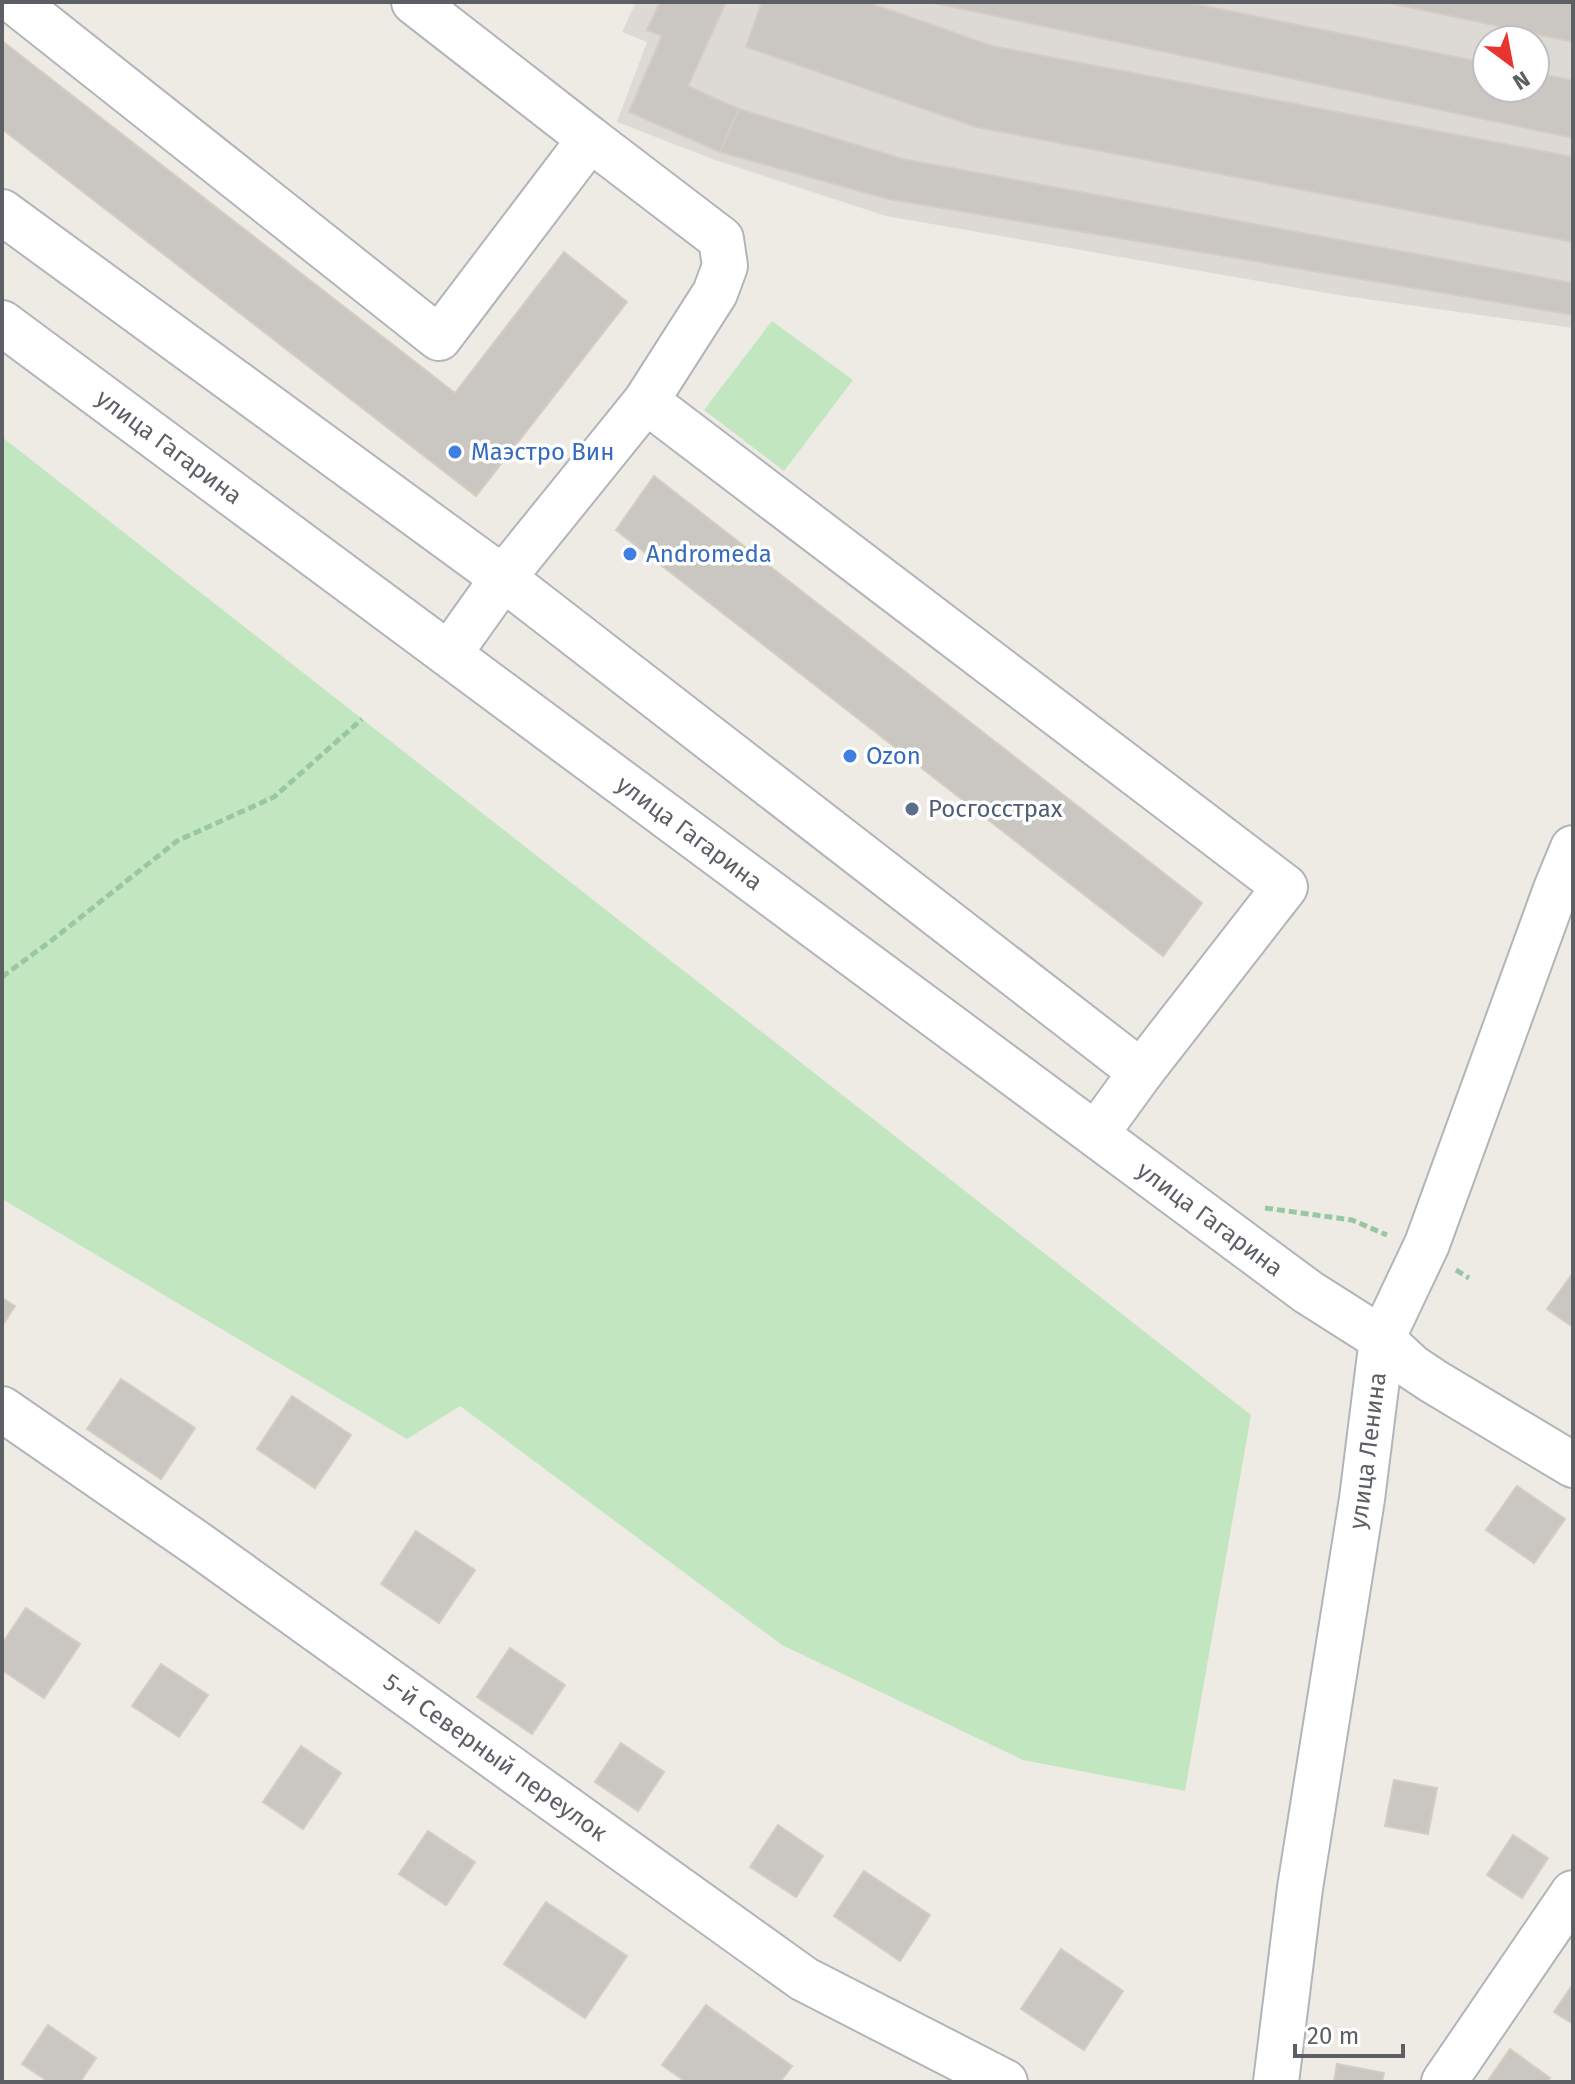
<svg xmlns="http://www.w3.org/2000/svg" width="1575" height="2084" viewBox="0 0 1575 2084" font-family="'Fira Sans',sans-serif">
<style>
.industrial{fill:#dddad6;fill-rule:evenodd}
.green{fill:#c2e6c0}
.building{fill:#cac6c1;stroke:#d3cdc2;stroke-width:2}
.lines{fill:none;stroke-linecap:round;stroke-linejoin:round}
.minor-casing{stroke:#b1b5b9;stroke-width:48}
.path{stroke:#99c7a4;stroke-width:5;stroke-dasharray:8 4;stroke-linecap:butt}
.minor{stroke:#fff;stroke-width:44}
.shop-dot{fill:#3f7fe0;stroke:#fff;stroke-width:3}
.service-dot{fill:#5c6f8a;stroke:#fff;stroke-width:3}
.labels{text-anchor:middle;stroke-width:7;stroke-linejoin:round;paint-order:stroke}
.street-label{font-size:24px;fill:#5c6064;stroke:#fff}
.shop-label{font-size:24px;fill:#366cbe;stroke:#fff;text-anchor:start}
.service-label{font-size:24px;fill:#4e5e75;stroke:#fff;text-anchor:start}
</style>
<rect width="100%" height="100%" fill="#eeebe4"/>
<path class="industrial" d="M636 2H1573V328L1338 295 886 216 715 160 617 122 647 42 622 32ZM1487 40H1535V88H1487Z"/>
<g class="green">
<polygon points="772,321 853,380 784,471 704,410"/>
<polygon points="2,437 1251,1415 1185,1791 1023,1760 782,1645 460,1406 407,1439 2,1199"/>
</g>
<g class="building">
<polygon points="660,2 726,2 688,86 739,109 720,152 629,112 662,36 647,30"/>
<polygon points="762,2 867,2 992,46 1573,157 1573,242 976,127 746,47"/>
<polygon points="929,2 1185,2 1487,63 1487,88 1535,88 1535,73 1573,80 1573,138"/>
<polygon points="1384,2 1573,2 1573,42"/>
<polygon points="2,41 455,393 564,252 627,302 476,496 2,129"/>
<polygon points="739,109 903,159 1573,283 1573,315 888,199 720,152"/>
<polygon points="654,476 1202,903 1163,956 616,530"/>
<polygon points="1573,1273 1573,1327 1547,1309"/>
<polygon points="2,1298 15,1306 2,1326"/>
<polygon points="121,1379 195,1428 161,1479 87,1429"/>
<polygon points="292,1396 351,1435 315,1488 257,1449"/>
<polygon points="1517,1486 1565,1519 1534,1563 1486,1530"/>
<polygon points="416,1531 475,1570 439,1623 381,1584"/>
<polygon points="26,1608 80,1644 44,1698 2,1670 2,1644"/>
<polygon points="510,1648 565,1685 532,1734 477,1697"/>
<polygon points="161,1664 208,1695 179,1737 132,1706"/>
<polygon points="621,1743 664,1772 638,1811 595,1782"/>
<polygon points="301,1746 341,1773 303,1829 263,1802"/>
<polygon points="1394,1780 1437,1788 1428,1834 1385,1826"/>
<polygon points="778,1825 823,1856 796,1897 750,1867"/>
<polygon points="428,1831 475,1862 446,1905 399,1874"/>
<polygon points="1513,1835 1548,1858 1522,1898 1487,1875"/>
<polygon points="864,1871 930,1915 900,1961 834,1916"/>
<polygon points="546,1902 627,1956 585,2018 504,1964"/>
<polygon points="1061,1949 1123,1991 1084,2050 1021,2009"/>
<polygon points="1573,1984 1573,2024 1554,2012"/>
<polygon points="706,2005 792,2066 780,2082 686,2082 662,2065"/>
<polygon points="48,2025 96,2058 80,2082 49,2082 22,2064"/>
<polygon points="1510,2049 1550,2078 1547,2082 1487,2082"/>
<polygon points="1337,2064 1384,2073 1382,2082 1334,2082"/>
</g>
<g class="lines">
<defs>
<g id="minor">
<polyline points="15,2 439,338 590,139 414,2"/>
<polyline points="2,212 503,578 1141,1072 1285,887 646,401"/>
<path id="s1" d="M2 323 1308 1292 1382 1339 1412 1367 1433 1381 1573 1465"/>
<polyline points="449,654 503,578 646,401 715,293 725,266 721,239 590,139"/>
<polyline points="1096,1134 1141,1072"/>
<path id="s2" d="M2 1409 199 1545 804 1979 1005 2082"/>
<path id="s3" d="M1276 2082 1300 1888 1362 1499 1382 1339 1427 1244 1556 889 1573 848"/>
<polyline points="1444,2082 1573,1893"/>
</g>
</defs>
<use href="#minor" class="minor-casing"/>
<g class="path">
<polyline points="2,977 52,940 177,841 274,797 362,719"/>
<polyline points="1265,1208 1352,1220 1387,1235"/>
<polyline points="1456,1270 1469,1278"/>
</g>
<use href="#minor" class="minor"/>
</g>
<g class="shop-dot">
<circle cx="455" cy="452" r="8"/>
<circle cx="630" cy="554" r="8"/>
<circle cx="850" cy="756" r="8"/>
</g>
<circle class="service-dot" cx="912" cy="809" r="8"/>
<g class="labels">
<g class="street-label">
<text dy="8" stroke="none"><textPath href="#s1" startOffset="208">улица Гагарина</textPath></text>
<text dy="8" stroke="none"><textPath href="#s1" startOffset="856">улица Гагарина</textPath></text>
<text dy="8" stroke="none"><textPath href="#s1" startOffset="1504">улица Гагарина</textPath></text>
<text dy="8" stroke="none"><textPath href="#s3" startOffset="638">улица Ленина</textPath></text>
<text dy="8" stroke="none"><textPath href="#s2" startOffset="604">5-й Северный переулок</textPath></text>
</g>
<g class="shop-label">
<text x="471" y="460">Маэстро Вин</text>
<text x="646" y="562">Andromeda</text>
<text x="866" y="764">Ozon</text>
</g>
<g class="service-label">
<text x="928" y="817">Росгосстрах</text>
</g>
</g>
<rect width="1575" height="2084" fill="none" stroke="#5c6064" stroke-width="8"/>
<g transform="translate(1511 64) rotate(148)"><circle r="38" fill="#ffffff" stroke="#bebfc1" stroke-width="2"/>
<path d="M0-6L14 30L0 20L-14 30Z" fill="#e9332f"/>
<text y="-12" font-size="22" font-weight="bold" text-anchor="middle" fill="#5c6064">N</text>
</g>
<path d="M1295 2044v12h108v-12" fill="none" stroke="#5c6064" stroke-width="4"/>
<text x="1307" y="2044" font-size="24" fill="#5c6064" stroke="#ffffff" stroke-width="6" paint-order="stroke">20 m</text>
</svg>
